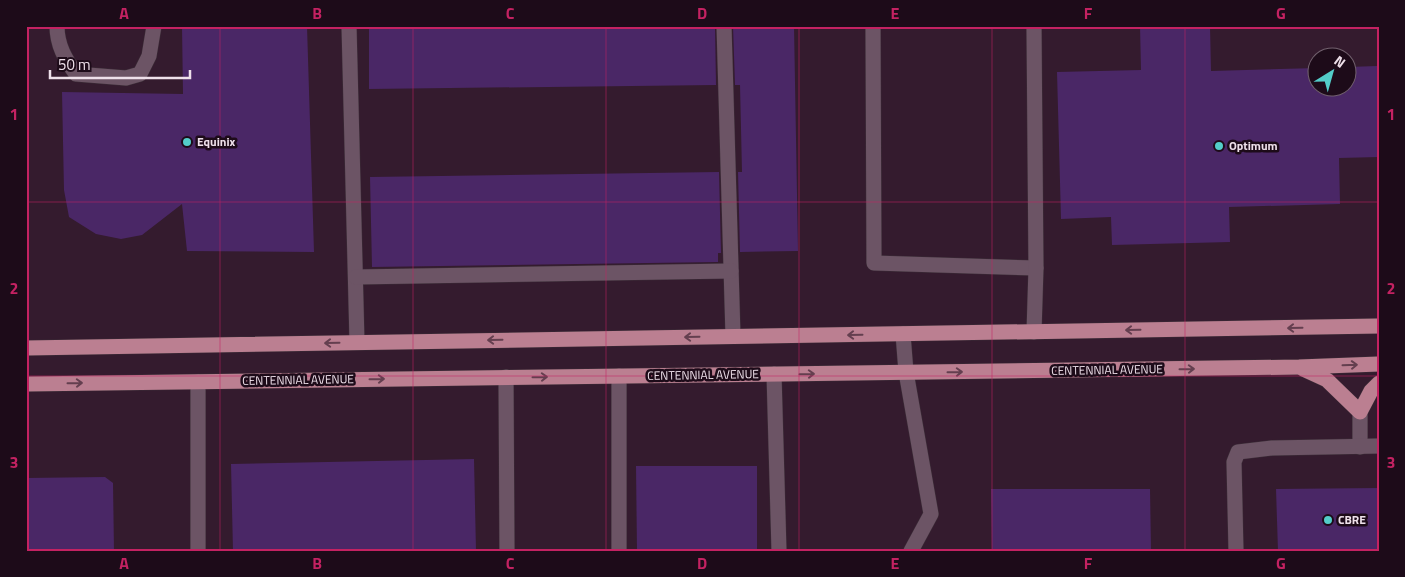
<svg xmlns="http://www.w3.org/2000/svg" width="1405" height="577" viewBox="0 0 1405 577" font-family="'Titillium Web',sans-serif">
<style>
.built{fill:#341b2e;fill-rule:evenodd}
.building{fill:#4a2766}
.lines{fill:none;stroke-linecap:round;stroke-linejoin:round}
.minor-casing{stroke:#3c2e38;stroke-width:16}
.major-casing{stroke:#3c2e38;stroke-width:16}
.minor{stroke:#6c5465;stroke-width:15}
.major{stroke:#bb7f91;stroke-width:15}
.oneway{stroke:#643f4f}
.grid{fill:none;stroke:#c42262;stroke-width:1;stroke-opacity:0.55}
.poi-dot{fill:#53cdc9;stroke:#1d0b19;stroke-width:2}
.labels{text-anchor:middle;stroke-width:5;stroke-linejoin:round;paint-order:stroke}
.poi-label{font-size:12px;font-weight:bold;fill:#eee0ea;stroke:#1d0b19;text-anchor:start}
.street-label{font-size:12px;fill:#eee0ea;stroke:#1d0b19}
.neatline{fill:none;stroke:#c42262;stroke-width:2}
.grid-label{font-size:16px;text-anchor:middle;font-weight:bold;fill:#c42262}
</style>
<rect width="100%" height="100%" fill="#271422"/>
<path class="built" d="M26 26H1379V551H26ZM1318 58H1348V88H1318Z"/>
<g class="building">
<polygon points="182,26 307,26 314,252 187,251 182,204 142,235 121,239 96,234 69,217 64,190 62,92 183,94"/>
<polygon points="369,26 715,26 716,85 369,89"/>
<polygon points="733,26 794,26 798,251 740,252 738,172 742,172 740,85 735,85"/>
<polygon points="1140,26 1210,26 1211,71 1318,68 1318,88 1348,88 1348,67 1377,66 1379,157 1339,158 1340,204 1229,207 1230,242 1112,245 1111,217 1061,219 1057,72 1141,70"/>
<polygon points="719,172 721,253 718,253 718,262 372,267 370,177"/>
<polygon points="474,459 476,551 233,551 231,464"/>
<polygon points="636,466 757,466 757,551 637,551"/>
<polygon points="105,477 113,483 114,551 26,551 26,478"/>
<polygon points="1379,488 1379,551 1278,551 1276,489"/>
<polygon points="991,489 1150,489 1151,551 992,551"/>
</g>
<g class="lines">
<defs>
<g id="minor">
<path d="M57 26C57 45 65 59 76 74L126 78 140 74 149 56 154 26"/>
<polyline points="349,26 357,342"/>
<polyline points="724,26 733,336"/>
<polyline points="873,26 874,263 1036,268"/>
<polyline points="1034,26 1036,268 1034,332"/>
<polyline points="356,277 731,271"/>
<polyline points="903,334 906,372 931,514 911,551"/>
<polyline points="774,374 779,551"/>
<polyline points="506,377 507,551"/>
<polyline points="1360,412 1360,447"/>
<polyline points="198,551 198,382"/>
<polyline points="619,551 619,376"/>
<polyline points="1236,551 1234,462 1238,452 1272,448 1379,446"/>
</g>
<g id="major">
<polyline points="26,348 1379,326"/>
<polyline points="1303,369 1327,380 1360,412 1371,391 1379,383"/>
<polyline points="26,384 1299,367 1379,364"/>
</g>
</defs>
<use href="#minor" class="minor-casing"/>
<use href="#major" class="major-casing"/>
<use href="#minor" class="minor"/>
<use href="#major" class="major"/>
</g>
<defs><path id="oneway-shaft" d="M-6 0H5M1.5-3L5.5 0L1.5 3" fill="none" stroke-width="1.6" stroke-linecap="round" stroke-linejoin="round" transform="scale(1.25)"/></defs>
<g class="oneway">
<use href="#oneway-shaft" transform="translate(1295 328) rotate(179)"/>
<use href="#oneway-shaft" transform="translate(1133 330) rotate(179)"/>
<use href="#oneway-shaft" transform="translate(855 335) rotate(179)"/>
<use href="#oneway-shaft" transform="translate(692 337) rotate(179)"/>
<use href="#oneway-shaft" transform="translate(495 340) rotate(179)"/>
<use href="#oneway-shaft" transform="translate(332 343) rotate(179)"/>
<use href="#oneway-shaft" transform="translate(1350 365) rotate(-2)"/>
<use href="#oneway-shaft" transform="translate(1187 369) rotate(-1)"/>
<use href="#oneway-shaft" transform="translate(955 372) rotate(-1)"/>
<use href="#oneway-shaft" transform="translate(807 374) rotate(-1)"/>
<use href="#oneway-shaft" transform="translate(540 377) rotate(-1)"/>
<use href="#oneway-shaft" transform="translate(377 379) rotate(-1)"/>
<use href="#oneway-shaft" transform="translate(75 383) rotate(-1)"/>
</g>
<path class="grid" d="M220 26V551M413 26V551M606 26V551M799 26V551M992 26V551M1185 26V551M26 202H1379M26 376H1379"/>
<g class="poi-dot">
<circle cx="187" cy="142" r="5"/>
<circle cx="1219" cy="146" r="5"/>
<circle cx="1328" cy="520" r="5"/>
</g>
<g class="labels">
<g class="poi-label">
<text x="197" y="146">Equinix</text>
<text x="1229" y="150">Optimum</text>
<text x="1338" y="524">CBRE</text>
</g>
<g class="street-label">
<text transform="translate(1107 370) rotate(-1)" y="4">CENTENNIAL AVENUE</text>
<text transform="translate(703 375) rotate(-1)" y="4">CENTENNIAL AVENUE</text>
<text transform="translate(298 380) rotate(-1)" y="4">CENTENNIAL AVENUE</text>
</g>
</g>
<rect width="1405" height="577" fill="none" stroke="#1d0b19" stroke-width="55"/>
<g transform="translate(1332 72) rotate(37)"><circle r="24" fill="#1d0b19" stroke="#71606d"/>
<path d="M0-4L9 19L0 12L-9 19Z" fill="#53cdc9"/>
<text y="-8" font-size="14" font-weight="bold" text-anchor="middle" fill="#eee0ea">N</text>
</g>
<path d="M50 70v8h140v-8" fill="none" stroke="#eee0ea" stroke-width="2.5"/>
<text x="58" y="70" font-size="15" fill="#eee0ea" stroke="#1d0b19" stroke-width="4" paint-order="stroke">50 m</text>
<rect x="28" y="28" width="1350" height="522" class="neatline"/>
<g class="grid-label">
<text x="124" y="19">A</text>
<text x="317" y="19">B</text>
<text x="510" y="19">C</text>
<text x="702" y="19">D</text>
<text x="895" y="19">E</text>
<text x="1088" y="19">F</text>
<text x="1281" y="19">G</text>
<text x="14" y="120">1</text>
<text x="1391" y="120">1</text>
<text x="14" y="294">2</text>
<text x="1391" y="294">2</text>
<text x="14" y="468">3</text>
<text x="1391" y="468">3</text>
<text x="124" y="569">A</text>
<text x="317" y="569">B</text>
<text x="510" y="569">C</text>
<text x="702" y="569">D</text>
<text x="895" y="569">E</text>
<text x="1088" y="569">F</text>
<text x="1281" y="569">G</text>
</g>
</svg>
